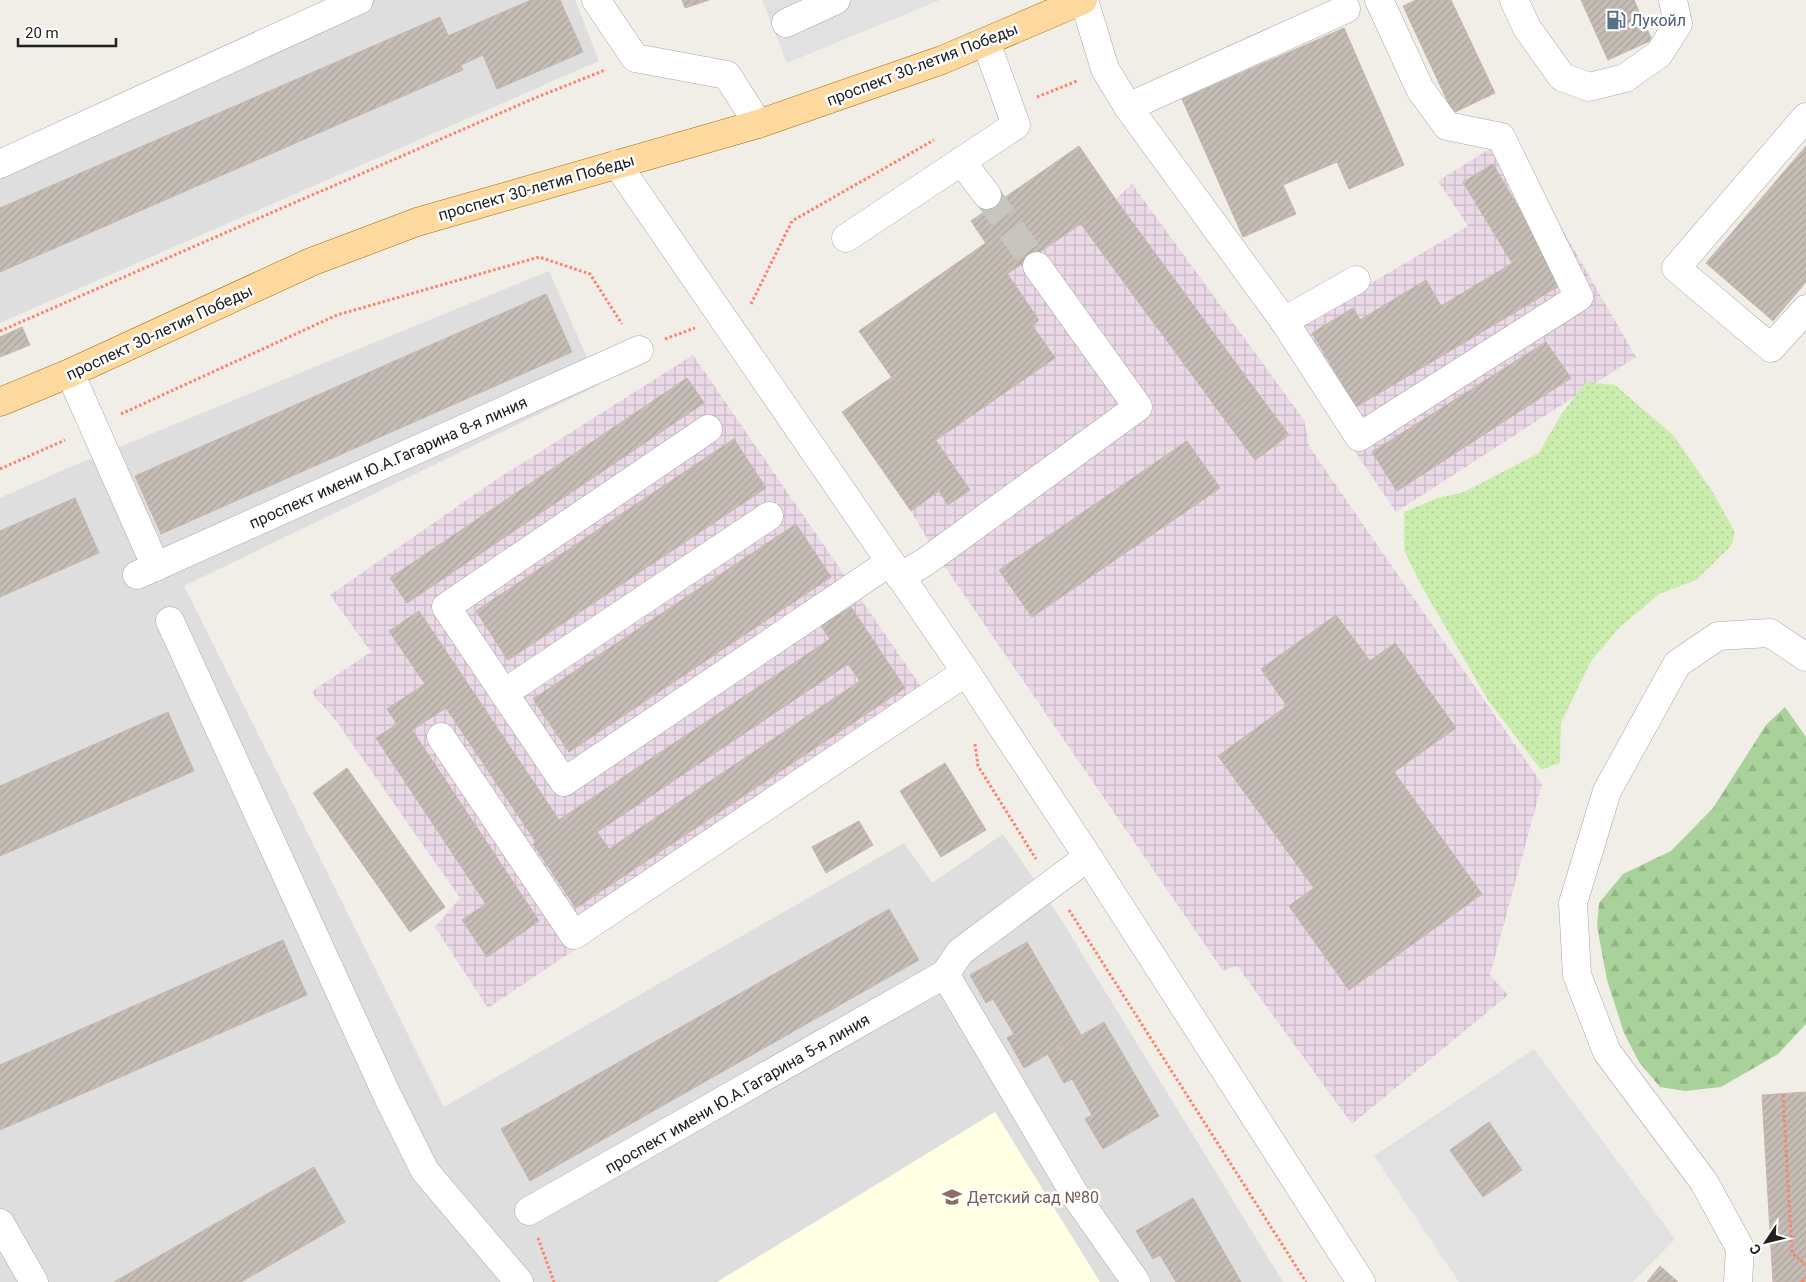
<svg xmlns="http://www.w3.org/2000/svg" width="1806" height="1282" viewBox="0 0 1806 1282" font-family="Roboto,sans-serif">
<style>
.residential{fill:#dfdede}
.industrial{fill:url(#industrial-grid)}
.education{fill:#feffe3}
.grass{fill:url(#grass-dots)}
.forest{fill:url(#forest-firs)}
.parking{fill:#e1e1e1}
.building{fill:url(#building-hatch);stroke:#c4b6a9;fill-rule:evenodd}
.lines{fill:none;stroke-linecap:round;stroke-linejoin:round}
.minor-tunnel{stroke:#c7c5bf;stroke-width:28;stroke-dasharray:28 14;stroke-linecap:butt}
.minor-casing{stroke:#a8a8a8;stroke-width:29}
.major-casing{stroke:#9e6f00;stroke-width:29}
.path{stroke:#fd806c;stroke-width:3;stroke-dasharray:2.5 2.5;stroke-linecap:butt}
.minor{stroke:#fff;stroke-width:28}
.major{stroke:#fed99f;stroke-width:28}
.labels{text-anchor:middle;stroke-width:5;stroke-linejoin:round;paint-order:stroke}
.service-label{font-size:16px;fill:#4e5e75;stroke:#fff;text-anchor:start}
.street-label{font-size:16px;fill:#212121;stroke:#fff}
.education-label{font-size:16px;fill:#785e54;stroke:#fff;text-anchor:start}
</style>
<defs>
<pattern id="industrial-grid" width="8" height="8" patternUnits="userSpaceOnUse" patternTransform="scale(1.25)"><rect width="8" height="8" fill="#ebd9e7"/><path d="M0 4h8M4 0v8" fill="none" stroke="#c9bac6"/></pattern>
<pattern id="grass-dots" width="8" height="8" patternUnits="userSpaceOnUse" patternTransform="scale(1.25)"><rect width="8" height="8" fill="#caecad"/><path d="M2 2h.1M6 6h.1" fill="none" stroke="#adca95" stroke-width="1.8" stroke-linecap="round"/></pattern>
<pattern id="forest-firs" width="22" height="20" patternUnits="userSpaceOnUse" patternTransform="scale(1.25)"><rect width="22" height="20" fill="#a9d29b"/><path d="M5 1l3.5 6h-7zM16 11l3.5 6h-7z" fill="#91b485"/></pattern>
<pattern id="building-hatch" width="6" height="6" patternUnits="userSpaceOnUse" patternTransform="scale(1.25)"><rect width="6" height="6" fill="#c6beb6"/><path d="M-1 1l2-2M0 6l6-6M5 7l2-2" fill="none" stroke="#aaa39c"/></pattern>
</defs>
<rect width="100%" height="100%" fill="#f1eee7"/>
<g class="residential">
<polygon points="343,0 575,0 599,61 0,323 0,149"/>
<polygon points="549,271 599,385 184,586 444,1107 904,843 932,883 1003,834 1059,916 1283,1282 0,1282 0,498 68,468"/>
</g>
<g class="industrial">
<polygon points="1509,137 1636,357 1396,512 1278,338 1468,226 1438,181"/>
<polygon points="1079,146 1116,199 1132,184 1304,420 1309,446 1542,784 1490,975 1508,995 1352,1124 1237,966 1223,971 936,554 911,511 842,412 892,377 859,331 985,243 971,221"/>
<polygon points="693,355 935,707 488,1008 435,927 460,898 337,722 311,692 371,652 330,595 494,481"/>
</g>
<polygon class="education" points="995,1112 1100,1282 717,1282"/>
<polygon class="grass" points="1586,382 1615,385 1673,435 1712,491 1735,532 1731,546 1696,580 1659,594 1619,628 1591,661 1561,723 1560,763 1541,770 1488,700 1422,587 1404,550 1404,512 1438,498 1464,492 1539,453 1560,416"/>
<polygon class="forest" points="1785,707 1806,737 1806,1024 1778,1054 1721,1087 1685,1091 1660,1087 1639,1062 1624,1033 1607,980 1597,926 1599,903 1623,874 1671,851 1713,808 1766,725"/>
<g class="parking">
<polygon points="762,0 940,0 787,63"/>
<polygon points="1534,1049 1675,1239 1633,1282 1459,1282 1374,1156"/>
</g>
<g class="building">
<polygon points="531,0 560,0 583,52 497,89 483,55 461,65 448,36"/>
<polygon points="682,0 709,0 685,8"/>
<polygon points="1416,0 1451,0 1495,93 1453,113 1403,6"/>
<polygon points="1581,0 1634,0 1652,40 1608,60"/>
<polygon points="440,17 463,70 0,272 0,208"/>
<polygon points="1344,28 1404,165 1349,189 1337,162 1283,185 1296,214 1243,237 1182,99"/>
<polygon points="1079,146 1116,200 1007,274 971,221"/>
<polygon points="1806,146 1806,282 1773,321 1706,263"/>
<polygon points="1493,164 1541,246 1512,263 1463,182"/>
<polygon points="1116,200 1257,392 1223,417 1081,224"/>
<polygon points="986,243 1039,320 1032,325 1055,358 936,440 859,331"/>
<polygon points="1541,246 1564,283 1356,407 1312,333 1353,308 1360,320 1426,280 1441,306"/>
<polygon points="546,294 572,352 161,534 135,476"/>
<polygon points="22,327 30,345 0,357 0,337"/>
<polygon points="1546,342 1571,378 1397,491 1372,452"/>
<polygon points="892,377 970,490 948,505 939,491 911,511 842,412"/>
<polygon points="687,378 704,403 407,603 390,578"/>
<polygon points="1257,392 1289,435 1255,460 1223,417"/>
<polygon points="734,439 766,488 508,660 476,611"/>
<polygon points="1187,441 1220,488 1032,617 999,570"/>
<polygon points="75,498 99,553 0,597 0,531"/>
<polygon points="796,524 831,577 569,752 533,699"/>
<path d="M851 607 905 688 576 908 533 844 536 842 446 708 412 730 539 921 487 957 462 920 486 904 376 738 397 724 387 709 425 684 389 631 419 611 559 820 830 639 821 626ZM848 664 860 681 609 849 597 832Z"/>
<polygon points="1336,615 1370,661 1395,643 1456,728 1394,772 1482,894 1349,990 1289,906 1314,888 1218,756 1287,706 1261,669"/>
<polygon points="168,712 194,771 0,856 0,786"/>
<polygon points="945,763 986,830 941,857 900,791"/>
<polygon points="347,768 445,907 410,932 313,793"/>
<polygon points="859,821 873,845 826,873 812,847"/>
<polygon points="889,909 919,960 530,1181 501,1129"/>
<polygon points="283,940 307,995 0,1130 0,1065"/>
<polygon points="1027,942 1081,1035 1024,1068 1007,1038 1014,1034 993,999 986,1003 970,975"/>
<polygon points="1104,1022 1159,1116 1103,1149 1085,1119 1092,1115 1072,1079 1064,1083 1048,1055"/>
<polygon points="1806,1092 1806,1282 1773,1282 1762,1095"/>
<polygon points="1489,1122 1522,1170 1483,1197 1450,1150"/>
<polygon points="314,1167 345,1222 241,1282 114,1282"/>
<polygon points="1193,1198 1241,1282 1176,1282 1160,1255 1153,1259 1136,1231"/>
<polygon points="1660,1266 1677,1281 1678,1282 1647,1282"/>
</g>
<g class="lines">
<polyline class="minor-tunnel" points="987,195 1037,266"/>
<defs>
<g id="minor">
<polyline points="596,0 635,58 727,75 758,124"/>
<polyline points="1084,0 1105,69 1128,107 1284,321 1359,437 1579,297 1501,137 1447,126 1420,89 1379,0"/>
<polyline points="1514,0 1527,28 1562,77 1589,87 1625,78 1659,54 1678,24 1673,0"/>
<polyline points="786,23 836,0"/>
<polyline points="1128,107 1346,9"/>
<polyline points="1806,117 1676,268 1771,348 1806,309"/>
<polyline points="961,161 987,195"/>
<polyline points="0,164 359,0"/>
<polyline points="617,164 966,672 1088,857 1361,1282"/>
<polyline points="846,238 1016,125 986,42"/>
<polyline points="1284,321 1356,280"/>
<polyline points="70,373 156,567"/>
<polyline points="708,429 446,607 564,782 890,562"/>
<polyline points="137,575 639,350"/>
<polyline points="900,577 925,562 1138,407 1037,266"/>
<polyline points="170,621 388,1097 425,1171 519,1282"/>
<polyline points="504,693 769,516"/>
<polyline points="441,737 574,935 966,672"/>
<polyline points="945,974 1077,1198 1136,1282"/>
<polyline points="529,1211 945,974 960,952 1088,857"/>
<polyline points="0,1223 34,1282"/>
<polyline points="1738,1282 1740,1248 1704,1182 1607,1052 1577,975 1573,903 1607,791 1677,664 1718,636 1770,633 1806,657"/>
</g>
<polyline id="major" points="0,402 70,373 311,262 417,222 758,124 942,60 1083,0"/>
</defs>
<use href="#minor" class="minor-casing"/>
<use href="#major" class="major-casing"/>
<g class="path">
<polyline points="1037,97 1077,81"/>
<polyline points="751,304 792,221 934,140"/>
<polyline points="0,331 535,98 605,70"/>
<polyline points="665,339 695,328"/>
<polyline points="121,414 337,315 539,257 590,274 622,324"/>
<polyline points="0,469 65,440"/>
<polyline points="975,744 978,766 1036,859"/>
<polyline points="1069,910 1306,1282"/>
<polyline points="1783,1095 1792,1253 1806,1265"/>
<polyline points="538,1238 554,1282"/>
<polyline points="1802,1282 1806,1277"/>
</g>
<use href="#minor" class="minor"/>
<use href="#major" class="major"/>
</g>
<defs>
<symbol id="fuel-bare" viewBox="-9 -9 18 18"><path d="M-5.5-6h7V0h2V4h1.3V-2.5L3-4.5l.8-.8L6-3V5H2.5V1h-1V6h-7ZM-4.2-4.7v3.2H.2V-4.7Z" fill="#5c6f8a" stroke="#fff" stroke-width="2.5" paint-order="stroke"/></symbol>
<symbol id="school-bare" viewBox="-9 -9 18 18"><path d="M0-5L7-2L0 1L-7-2ZM-4 1L0 2.5L4 1V4Q0 6-4 4Z" fill="#8d6e63" stroke="#fff" stroke-width="2.5" paint-order="stroke"/></symbol>
</defs>
<g fill-rule="evenodd">
<use href="#fuel-bare" x="1602" y="6" width="28" height="28"/>
<use href="#school-bare" x="938" y="1183" width="28" height="28"/>
</g>
<g class="labels">
<g class="service-label">
<text x="1631" y="26">Лукойл</text>
</g>
<g class="street-label">
<text transform="translate(922 64) rotate(-21)" y="6">проспект 30-летия Победы</text>
<text transform="translate(536 187) rotate(-16)" y="6">проспект 30-летия Победы</text>
<text transform="translate(159 332) rotate(-25)" y="6">проспект 30-летия Победы</text>
<text transform="translate(388 462) rotate(-24)" y="6">проспект имени Ю.А.Гагарина 8-я линия</text>
<text transform="translate(737 1093) rotate(-30)" y="6">проспект имени Ю.А.Гагарина 5-я линия</text>
</g>
<g class="education-label">
<text x="967" y="1203">Детский сад №80</text>
</g>
</g>
<g transform="translate(1766 1242) rotate(235)" stroke="#ffffff" stroke-width="4" paint-order="stroke">
<path d="M0-4L9 19L0 12L-9 19Z" fill="#212121"/>
<text y="-8" font-size="14" font-weight="bold" text-anchor="middle" fill="#212121">С</text>
</g>
<path d="M18 38v8h98v-8" fill="none" stroke="#212121" stroke-width="2.5"/>
<text x="25" y="38" font-size="15" fill="#212121" stroke="#ffffff" stroke-width="4" paint-order="stroke">20 m</text>
</svg>
